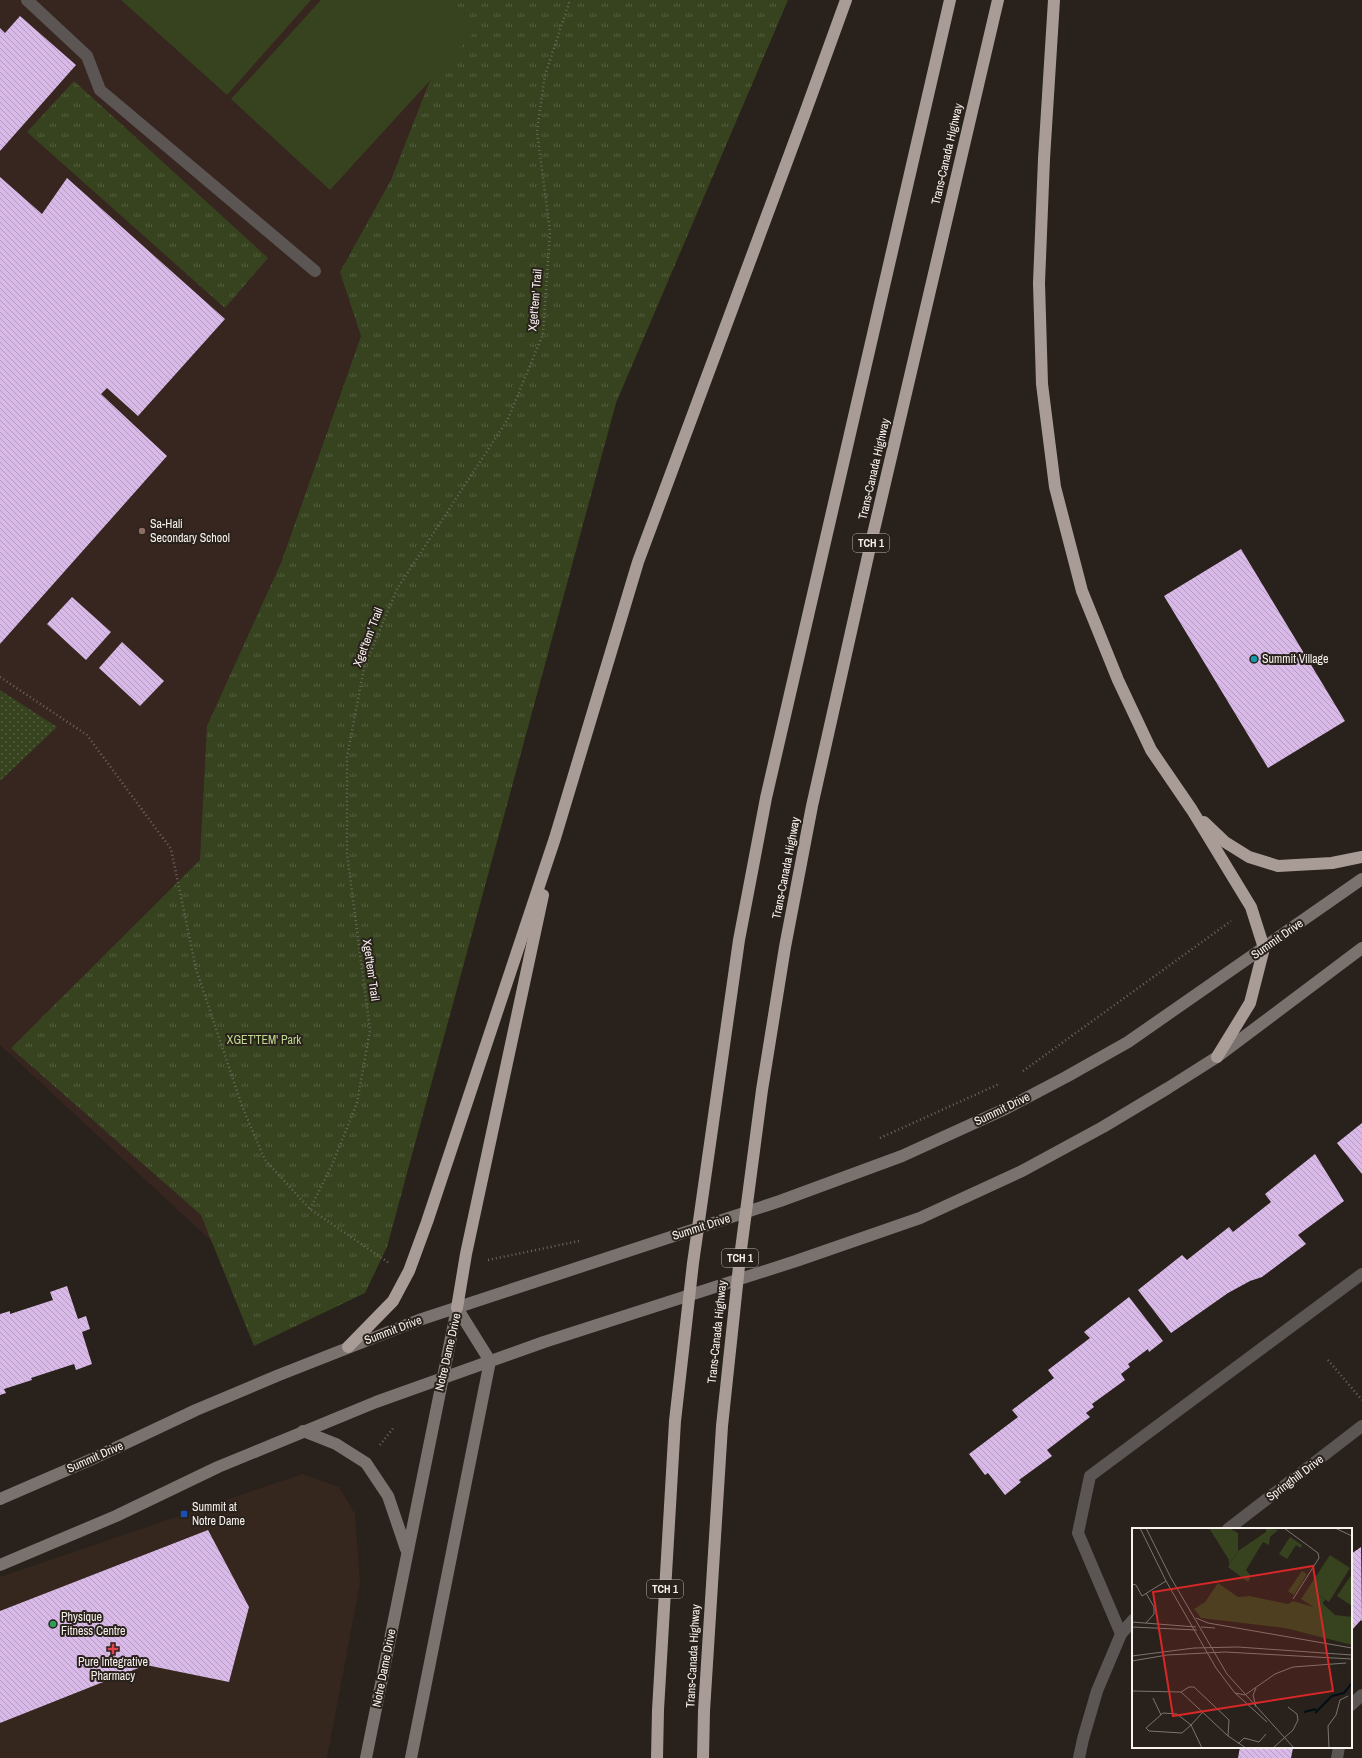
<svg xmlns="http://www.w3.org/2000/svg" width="1362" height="1758" viewBox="0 0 1362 1758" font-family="'Archivo Narrow',sans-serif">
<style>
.built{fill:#35271e}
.education{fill:#372520}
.grass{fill:url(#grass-dots)}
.park{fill:url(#park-tufts)}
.garden{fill:#36431e}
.building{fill:url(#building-back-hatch)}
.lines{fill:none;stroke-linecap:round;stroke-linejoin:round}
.path{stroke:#6e6761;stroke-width:2.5;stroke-dasharray:1 3;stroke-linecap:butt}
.service{stroke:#5b5654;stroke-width:12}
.minor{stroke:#5b5654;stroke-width:12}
.secondary{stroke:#7a726f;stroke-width:12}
.motorway{stroke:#a99c97;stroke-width:12}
.education-dot{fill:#8d6e63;stroke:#29211b;stroke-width:1.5}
.culture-dot{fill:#0f9aa8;stroke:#29211b;stroke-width:1.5}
.transit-dot{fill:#1a4fb4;stroke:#29211b;stroke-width:1.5}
.leisure-dot{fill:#2e9e5b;stroke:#29211b;stroke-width:1.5}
.health-dot{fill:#e0444e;stroke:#29211b;stroke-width:1.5}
.labels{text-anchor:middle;stroke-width:4;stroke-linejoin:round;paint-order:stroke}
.shield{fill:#29211b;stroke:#bab3af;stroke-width:1}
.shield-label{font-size:11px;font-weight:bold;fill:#f8f2ee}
.street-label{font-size:12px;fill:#f8f2ee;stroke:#29211b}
.poi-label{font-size:12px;fill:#f8f2ee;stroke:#29211b;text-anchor:start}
.park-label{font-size:12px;fill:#beda90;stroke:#29211b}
.inset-river{fill:none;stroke:#010e16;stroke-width:2}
.inset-road{fill:none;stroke:#7c756f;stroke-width:1}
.view{fill:#d62828;fill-opacity:0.15;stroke:#d62828;stroke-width:2}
.inset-edge{fill:none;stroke:#f8f2ee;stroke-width:2}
</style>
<defs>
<pattern id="grass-dots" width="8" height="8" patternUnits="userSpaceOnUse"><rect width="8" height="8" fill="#36431e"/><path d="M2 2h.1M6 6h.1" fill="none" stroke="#545f3f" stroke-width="1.8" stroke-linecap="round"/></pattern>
<pattern id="park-tufts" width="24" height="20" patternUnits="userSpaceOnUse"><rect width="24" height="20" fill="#36431e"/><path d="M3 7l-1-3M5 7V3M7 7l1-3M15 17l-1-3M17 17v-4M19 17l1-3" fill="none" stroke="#545f3f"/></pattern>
<pattern id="building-back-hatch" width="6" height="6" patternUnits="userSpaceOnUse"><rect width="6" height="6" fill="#d9b9e7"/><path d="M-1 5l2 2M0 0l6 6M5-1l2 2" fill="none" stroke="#b59dbf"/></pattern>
</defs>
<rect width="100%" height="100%" fill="#29211b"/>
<polygon class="built" points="302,1474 339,1487 355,1514 360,1583 327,1758 0,1758 0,1577"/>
<polygon class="education" points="0,0 468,0 361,336 281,563 237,1265 0,1045"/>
<polygon class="grass" points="0,690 57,727 0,781"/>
<g class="park">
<polygon points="405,0 788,0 616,403 387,1247 365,1293 254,1346 201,1215 11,1048 200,860 207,726 281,563 361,336 340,272 391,180 433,73"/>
<polygon points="74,81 268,258 225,308 27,132"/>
</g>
<g class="garden">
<polygon points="121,0 311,0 227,95"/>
<polygon points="321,0 449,0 479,27 330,190 231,99"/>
</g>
<g class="building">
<polygon points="20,16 76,65 0,151 0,28 5,33"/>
<polygon points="0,177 42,214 67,178 225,319 138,416 107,388 101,394 167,456 0,644"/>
<polygon points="1241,549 1345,721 1268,768 1164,596"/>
<polygon points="72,597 111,632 86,660 47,624"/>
<polygon points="122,642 164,681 140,706 99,668"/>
<polygon points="1362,1123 1362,1174 1337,1143"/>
<polygon points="1315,1154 1344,1201 1298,1235 1306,1244 1262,1277 1250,1281 1228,1293 1171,1333 1138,1290 1182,1255 1187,1260 1229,1227 1233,1232 1271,1202 1265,1194"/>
<polygon points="67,1286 78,1319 86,1316 90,1329 82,1332 92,1364 76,1370 74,1364 31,1378 32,1380 4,1389 6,1393 0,1395 0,1314 10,1311 10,1314 53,1300 50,1292"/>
<polygon points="1129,1297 1163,1341 1149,1352 1148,1349 1128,1364 1130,1367 1121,1374 1125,1380 1092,1404 1094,1407 1086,1413 1090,1417 1047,1450 1052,1456 1019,1480 1021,1482 1005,1495 988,1473 985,1475 969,1454 1018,1417 1012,1410 1054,1378 1048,1370 1090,1338 1084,1332"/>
<polygon points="208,1530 249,1607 229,1682 146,1665 0,1723 0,1611"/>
<polygon points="1361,1547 1362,1621 1361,1620 1351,1631 1351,1554"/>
<polygon points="1240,1747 1291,1747 1293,1748 1291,1758 1238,1758"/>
</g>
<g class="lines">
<g class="path">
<polyline points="0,677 87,735 171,849 196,969 242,1106 265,1160 310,1209 389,1263"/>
<polyline points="1023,1071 1231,921"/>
<polyline points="880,1138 999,1084"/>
<polyline points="310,1209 332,1165 357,1103 370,1030 347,854 347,757 364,668 397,589 508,419 543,334 550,232 537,131 545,75 570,0"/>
<polyline points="488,1260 579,1241"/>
<polyline points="1328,1360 1362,1400"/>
<polyline points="380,1445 394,1427"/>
</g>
<g class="service">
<polyline points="27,0 87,56 100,90 315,271"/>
<polyline points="1121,1634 1078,1533 1090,1476 1362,1274"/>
</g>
<g class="minor">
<polyline points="1228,1529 1362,1426"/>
<polyline points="1351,1705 1362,1695"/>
<polyline points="1079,1758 1083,1739 1097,1691 1121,1634 1133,1620"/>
<polyline points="1337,1758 1339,1747"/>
</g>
<g class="secondary">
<polyline points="303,1431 336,1444 366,1463 388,1496 406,1549"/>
<polyline points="0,1499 90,1460 196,1410 279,1375 419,1320 780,1201 902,1156 1005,1109 1066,1077 1128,1042 1362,879"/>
<polyline points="0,1565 116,1516 218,1467 376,1402 544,1342 796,1261 920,1218 1022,1171 1103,1127 1168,1088 1217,1057 1362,948"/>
<polyline points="366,1758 457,1308"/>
<polyline points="411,1758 490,1361 457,1308"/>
</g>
<g class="motorway">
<polyline points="1054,0 1044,159 1039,283 1042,384 1055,487 1082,591 1118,680 1151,750 1192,810 1251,907 1264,948 1250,1003 1217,1057"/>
<polyline points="1204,822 1225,842 1249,857 1278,866 1332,863 1362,857"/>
<polyline points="457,1308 466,1254 543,895"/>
<polyline points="348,1347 393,1301 409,1271 427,1222 555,838 638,562 805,113 846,0"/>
<polyline points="657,1758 658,1710 675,1421 693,1263 739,940 766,798 950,0"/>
<polyline points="703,1758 704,1711 722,1426 740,1257 762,1090 785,947 812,806 870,547 998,0"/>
</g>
</g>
<circle class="education-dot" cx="142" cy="531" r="4"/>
<circle class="culture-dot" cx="1254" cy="659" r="4"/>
<rect class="transit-dot" x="180" y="1510" width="8" height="8" rx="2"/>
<circle class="leisure-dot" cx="53" cy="1624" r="4"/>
<path class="health-dot" d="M111 1643h4v4h4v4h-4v4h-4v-4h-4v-4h4z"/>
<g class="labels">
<g class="shield">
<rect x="853" y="534" width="36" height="18" rx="3"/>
<rect x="722" y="1249" width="36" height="18" rx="3"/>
<rect x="647" y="1580" width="36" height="18" rx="3"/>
</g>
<g class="shield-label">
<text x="871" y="547">TCH 1</text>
<text x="740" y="1262">TCH 1</text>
<text x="665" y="1593">TCH 1</text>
</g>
<g class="street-label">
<text transform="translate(947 154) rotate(-77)" y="4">Trans-Canada Highway</text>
<text transform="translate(535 300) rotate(-85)" y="4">Xget'tem' Trail</text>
<text transform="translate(874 469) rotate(-77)" y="4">Trans-Canada Highway</text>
<text transform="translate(368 637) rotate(-69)" y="4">Xget'tem' Trail</text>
<text transform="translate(786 868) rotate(-79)" y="4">Trans-Canada Highway</text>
<text transform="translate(1277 939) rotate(-35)" y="4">Summit Drive</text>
<text transform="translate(371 970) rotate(82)" y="4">Xget'tem' Trail</text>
<text transform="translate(1002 1109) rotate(-26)" y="4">Summit Drive</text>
<text transform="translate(701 1227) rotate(-18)" y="4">Summit Drive</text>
<text transform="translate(393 1330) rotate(-21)" y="4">Summit Drive</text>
<text transform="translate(717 1332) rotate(-84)" y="4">Trans-Canada Highway</text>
<text transform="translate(448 1352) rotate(-77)" y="4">Notre Dame Drive</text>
<text transform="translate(95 1457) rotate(-24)" y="4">Summit Drive</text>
<text transform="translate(1295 1478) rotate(-37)" y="4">Springhill Drive</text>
<text transform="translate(693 1656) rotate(-87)" y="4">Trans-Canada Highway</text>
<text transform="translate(384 1668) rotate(-79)" y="4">Notre Dame Drive</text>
</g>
<g class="poi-label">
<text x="150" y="528">Sa-Hali<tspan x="150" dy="14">Secondary School</tspan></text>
<text x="1262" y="663">Summit Village</text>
<text x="192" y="1511">Summit at<tspan x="192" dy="14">Notre Dame</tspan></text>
<text x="61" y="1621">Physique<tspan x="61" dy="14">Fitness Centre</tspan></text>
<text x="113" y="1666" text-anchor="middle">Pure Integrative<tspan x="113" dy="14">Pharmacy</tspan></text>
</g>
<g class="park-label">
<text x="264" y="1044">XGET'TEM' Park</text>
</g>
</g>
<g transform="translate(1132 1528)">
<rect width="220" height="220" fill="#29211b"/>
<path d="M134 0 146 2 138 9 137 17 131 14 114 42 119 48 116 54 96 39 106 23 134 4ZM158 9 170 17 169 20 164 17 155 31 147 26Z" fill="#36431e"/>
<path d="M77 0H97L106 5V23L97 37V32ZM170 43 175 46 162 67 156 63ZM86 55 106 69 118 68 156 76 161 73 181 79 190 75 203 87 220 89V117L153 100 69 90 62 81 73 74Z" fill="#36431e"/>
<path d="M198 27 218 40 197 74 183 65 193 72 186 82 169 71ZM220 46V78L205 68Z" fill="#36431e"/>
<path class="inset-river" d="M172 184 184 181M183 185 200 168 212 165 220 155"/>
<path class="inset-road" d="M8 0 34 53 84 140 103 165 135 194M14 0 39 50 95 146 162 220M152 0 186 25 187 30 161 71M203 0 220 8M0 56 4 57 10 68 34 53M14 65 22 79V86L14 95M64 90 76 95 220 120M0 94 64 99M0 99 65 102M69 99 83 100M0 128 62 120 106 119 220 127M0 133 35 127 93 124 220 131M124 160 121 167 124 179M0 163 49 164 96 208 114 220M49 164 57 159H62L97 192 96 208M103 165 113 167 143 146 161 139 214 135M21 170 29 187M106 216 112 210 127 214 134 206M70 220 59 197 45 186 31 185 14 200 17 203 50 205 59 197 71 184M141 220 161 202 166 192 165 186 156 179M197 220 196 198 204 187 208 172 216 168"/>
<path class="view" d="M181 38 201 163 41 188 21 64Z"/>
<rect width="220" height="220" class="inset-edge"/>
</g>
</svg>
